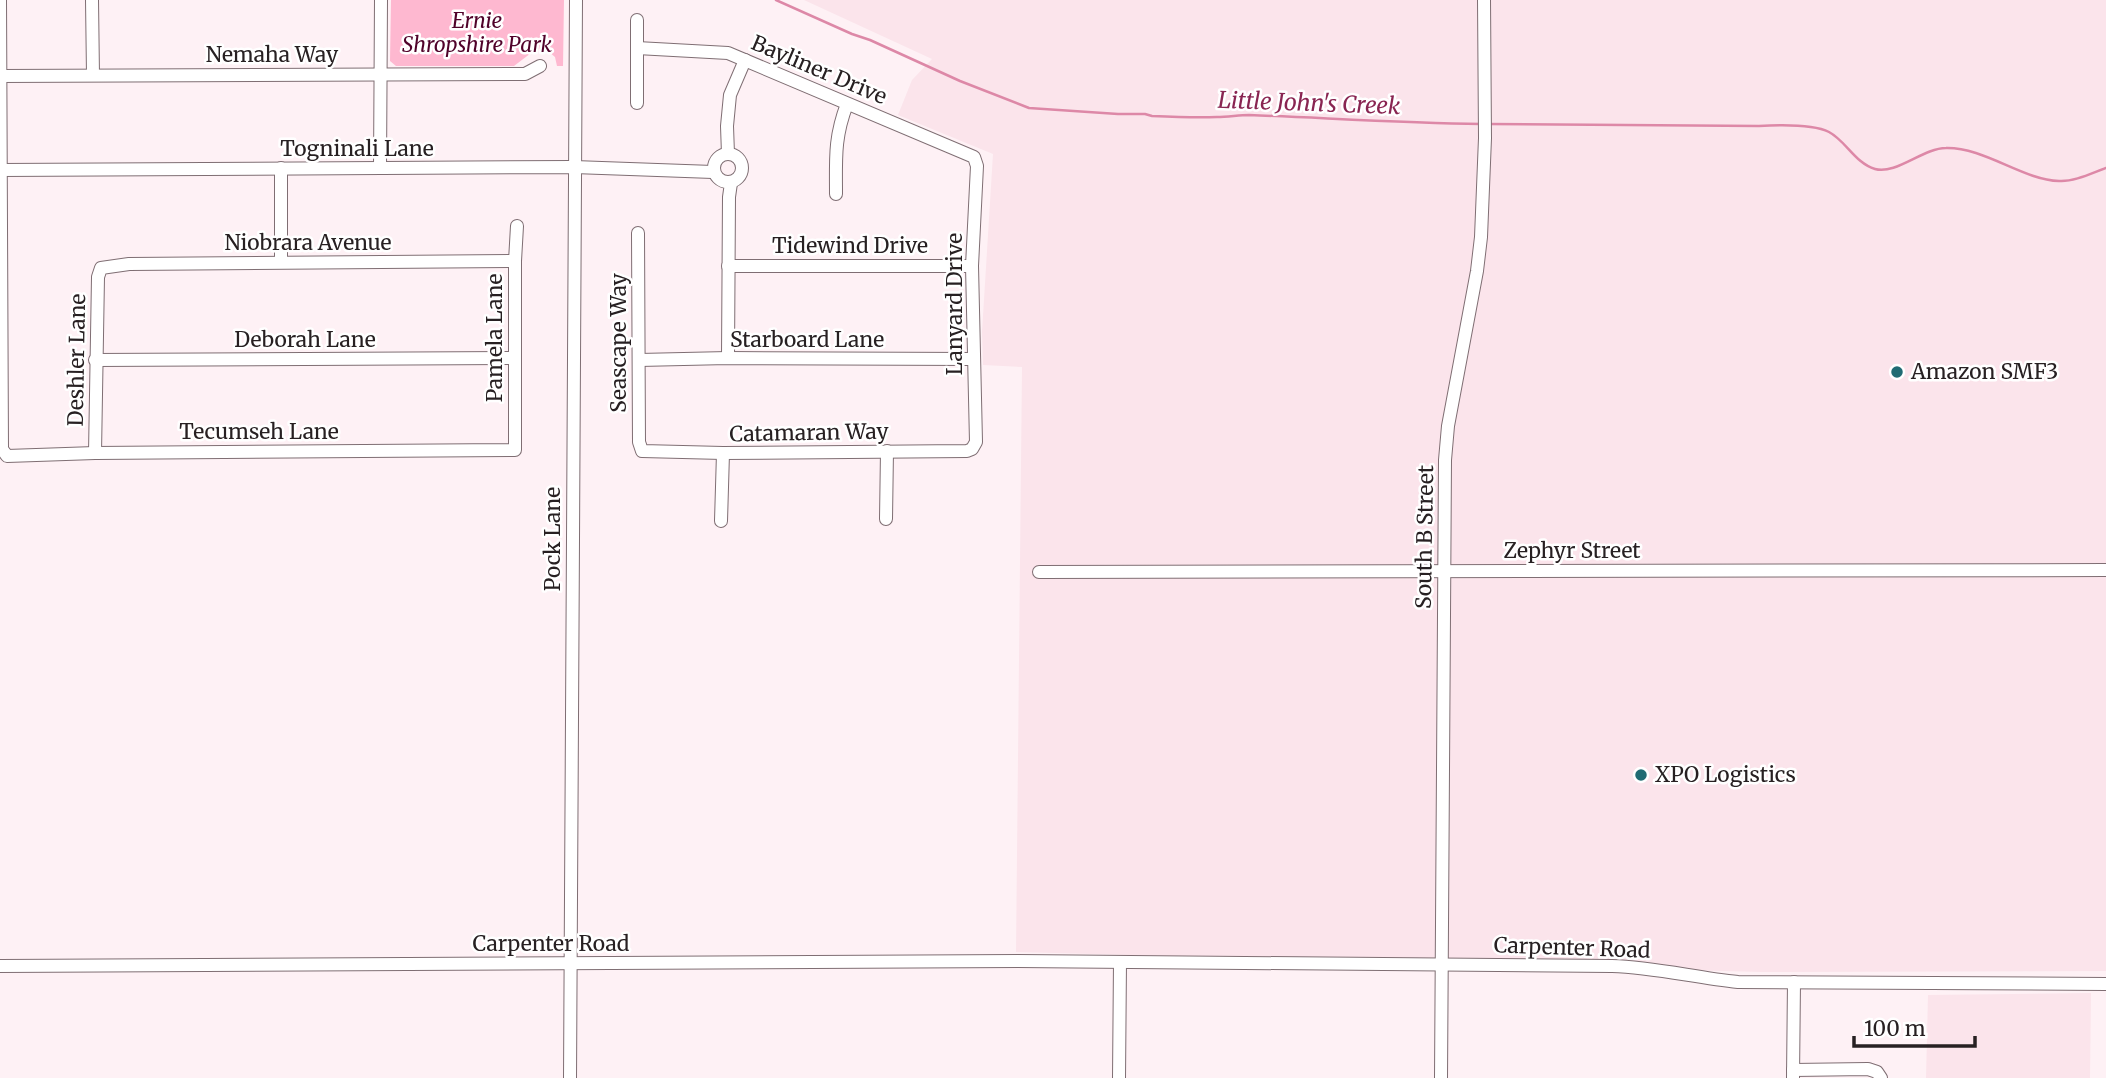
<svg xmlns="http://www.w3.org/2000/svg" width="2106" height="1078" viewBox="0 0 2106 1078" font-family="Merriweather,serif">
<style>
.built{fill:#fbe4eb}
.green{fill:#feb8d0}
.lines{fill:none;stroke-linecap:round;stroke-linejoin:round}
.stream{stroke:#dd88a7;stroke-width:2.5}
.minor-casing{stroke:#7f6e73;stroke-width:14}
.minor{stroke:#fff;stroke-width:12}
.poi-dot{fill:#206b73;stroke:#fff;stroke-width:2.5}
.labels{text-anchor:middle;stroke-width:5;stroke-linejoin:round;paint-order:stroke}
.park-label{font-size:21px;font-style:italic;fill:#50022a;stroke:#fff}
.street-label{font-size:21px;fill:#272022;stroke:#fff}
.poi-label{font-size:21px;fill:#272022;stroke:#fff;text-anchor:start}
.water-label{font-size:23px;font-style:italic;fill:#892552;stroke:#fff}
</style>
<rect width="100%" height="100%" fill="#fef1f5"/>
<g class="built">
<polygon points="804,0 2106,0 2106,971 1761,972 1016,952 1022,367 983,365 982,332 993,154 898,115 912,80 932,59"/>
<polygon points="2091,993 2090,1078 1926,1078 1928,995"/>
</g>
<polygon class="green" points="391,0 564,0 563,66 557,66 555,57 548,51 541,49 535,50 514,66 396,66 390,61"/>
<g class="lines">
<g class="stream">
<path d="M776 0 852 34 870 40 960 81 1029 108 1118 114H1145L1152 116C1174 117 1196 118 1217 117 1228 117 1239 115 1249 115 1327 118 1403 123 1481 124"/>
<path d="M1488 124 1759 126C1777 125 1813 124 1829 132 1846 141 1855 163 1875 169 1896 175 1923 148 1946 148 1984 147 2023 180 2059 181 2074 182 2092 173 2106 168"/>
</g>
<defs>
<g id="minor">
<polyline points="0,0 2,449 7,456 95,453 515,450 515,261 517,226"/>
<polyline points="92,0 93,75"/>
<polyline points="637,48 728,53 974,157 977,166 972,266 976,442 972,449 967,451 723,453 642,451 639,442 638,233"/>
<polyline points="1,76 525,74 540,66"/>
<polyline points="637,103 637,20"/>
<circle cx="728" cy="168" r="14"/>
<polyline points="728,154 727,126 730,95 745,60"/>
<polyline points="281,168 281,262"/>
<polyline points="380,168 381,0"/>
<polyline points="0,170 574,167 713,172"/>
<path d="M836 194C836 159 834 138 847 104"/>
<polyline points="728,266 972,266"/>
<polyline points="728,358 729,197 731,183"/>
<polyline points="95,360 515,358"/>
<polyline points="639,360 728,358 974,359"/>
<polyline points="95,453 98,277 101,268 129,264 515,261"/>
<polyline points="886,519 887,451"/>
<polyline points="721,521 723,453"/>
<polyline points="1039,572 2106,570"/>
<path d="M0 966 1018 961 1612 966C1654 967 1696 978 1738 982L2106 984"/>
<polyline points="1793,1070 1868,1069 1877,1072 1881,1078"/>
<polyline points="570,1078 576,0"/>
<polyline points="1119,1078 1120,962"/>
<polyline points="1441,1078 1445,460 1448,426 1477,271 1481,237 1485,138 1484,0"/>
<polyline points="1793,1078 1794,982"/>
</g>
</defs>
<use href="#minor" class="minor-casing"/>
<use href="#minor" class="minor"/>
</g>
<g class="poi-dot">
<circle cx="1897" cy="372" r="7"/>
<circle cx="1641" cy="775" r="7"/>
</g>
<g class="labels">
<g class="park-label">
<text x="477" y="28">Ernie<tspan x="477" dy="24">Shropshire Park</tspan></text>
</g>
<g class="street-label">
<text x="272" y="62">Nemaha Way</text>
<text transform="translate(819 70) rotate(23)" y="7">Bayliner Drive</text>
<text x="357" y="156">Togninali Lane</text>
<text x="308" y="250">Niobrara Avenue</text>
<text x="850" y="253">Tidewind Drive</text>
<text transform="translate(955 304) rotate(-90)" y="7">Lanyard Drive</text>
<text transform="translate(495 338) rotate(-90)" y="7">Pamela Lane</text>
<text x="305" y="347">Deborah Lane</text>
<text x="807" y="347">Starboard Lane</text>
<text transform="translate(619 343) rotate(-90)" y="7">Seascape Way</text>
<text transform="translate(77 360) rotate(-89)" y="7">Deshler Lane</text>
<text x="259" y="439">Tecumseh Lane</text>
<text transform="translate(809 433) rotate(-1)" y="7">Catamaran Way</text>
<text transform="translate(1425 537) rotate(-89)" y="7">South B Street</text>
<text transform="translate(553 539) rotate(-90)" y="7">Pock Lane</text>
<text x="1572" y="558">Zephyr Street</text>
<text x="551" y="951">Carpenter Road</text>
<text transform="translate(1572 948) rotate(2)" y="7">Carpenter Road</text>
</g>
<g class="poi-label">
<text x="1911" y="379">Amazon SMF3</text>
<text x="1655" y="782">XPO Logistics</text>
</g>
<g class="water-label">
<text transform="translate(1309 103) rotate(2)" y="8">Little John's Creek</text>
</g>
</g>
<path d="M1854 1036v10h121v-10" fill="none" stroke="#272022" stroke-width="3.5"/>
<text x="1864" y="1036" font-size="21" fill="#272022" stroke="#ffffff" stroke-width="5" paint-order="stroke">100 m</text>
</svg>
